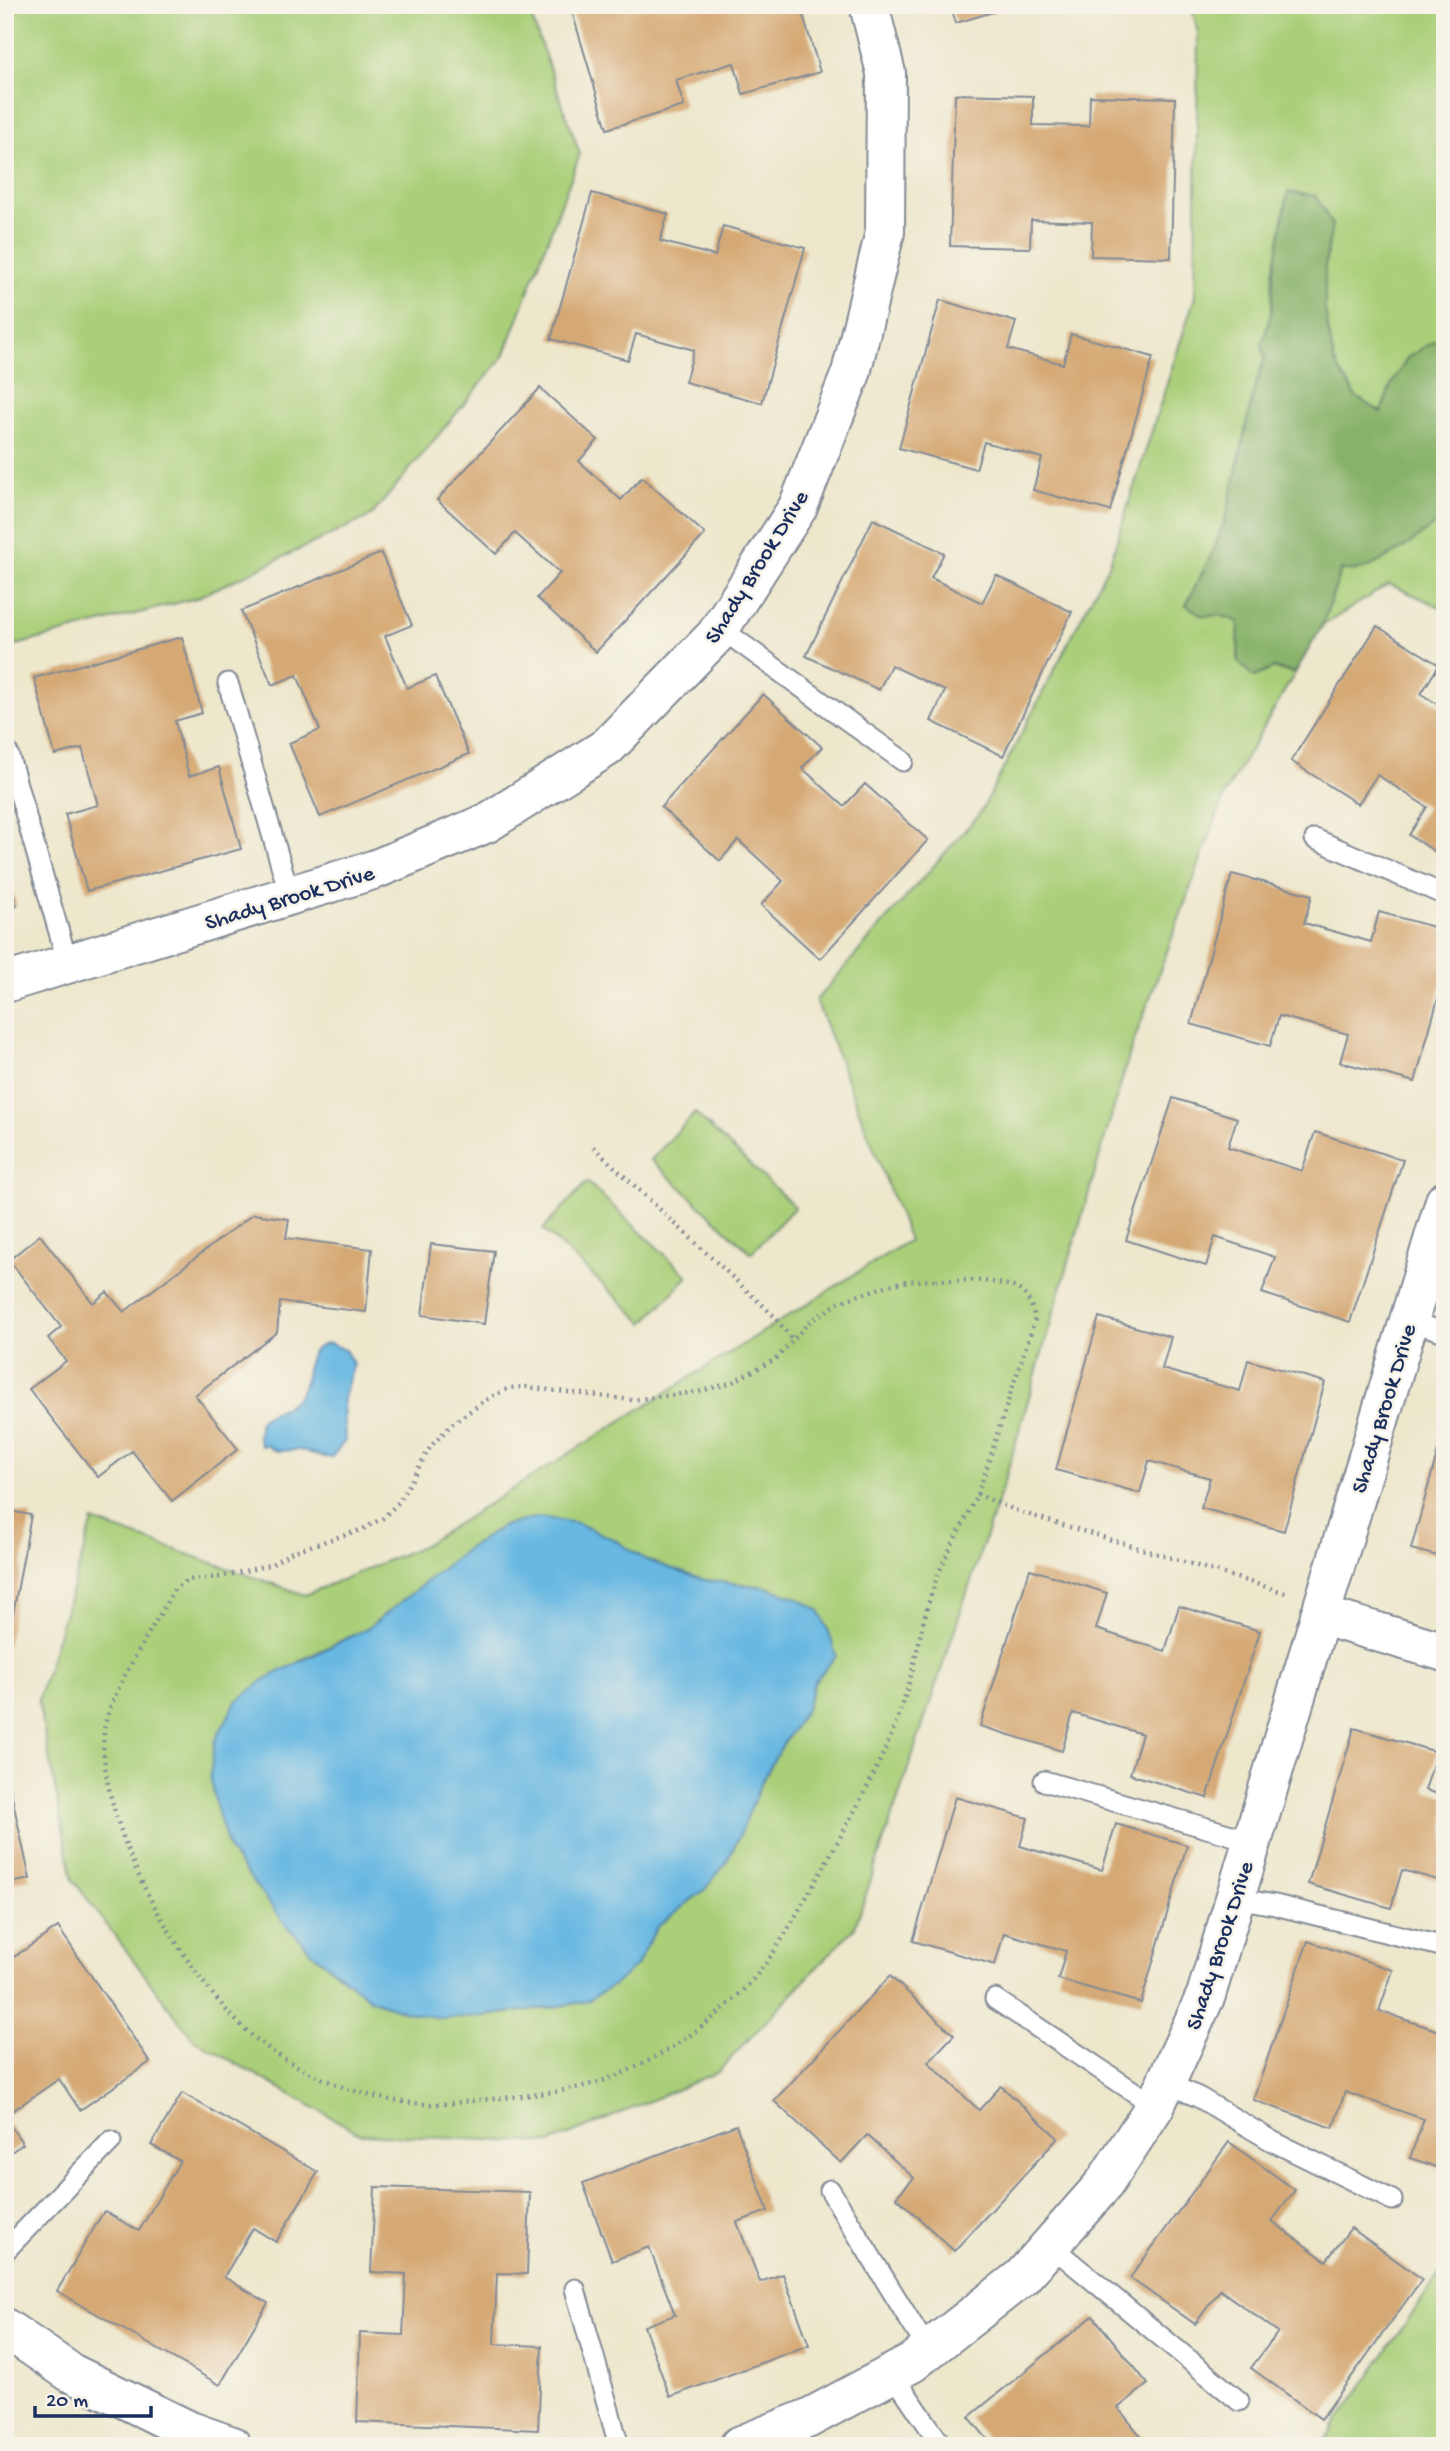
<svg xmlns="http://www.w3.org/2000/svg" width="1450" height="2451" viewBox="0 0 1450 2451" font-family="'Gochi Hand',sans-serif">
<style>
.green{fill:#aacf79;stroke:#627f6c;stroke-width:2;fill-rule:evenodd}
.forest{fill:#87b269;stroke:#517064;stroke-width:2}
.water{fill:#67b8e2;stroke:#4174a0;stroke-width:2}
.building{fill:#d5a974}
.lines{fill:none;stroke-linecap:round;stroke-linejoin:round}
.service-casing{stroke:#848b95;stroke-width:23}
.minor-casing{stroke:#848b95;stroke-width:42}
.path{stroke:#848b95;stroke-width:4.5;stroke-dasharray:2 5;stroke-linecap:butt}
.service{stroke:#fff;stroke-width:19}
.minor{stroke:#fff;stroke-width:38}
.labels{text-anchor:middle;stroke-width:5;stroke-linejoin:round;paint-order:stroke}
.street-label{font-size:23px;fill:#1b2f5e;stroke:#f7f3e8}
</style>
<rect width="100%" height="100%" fill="#f7f3e8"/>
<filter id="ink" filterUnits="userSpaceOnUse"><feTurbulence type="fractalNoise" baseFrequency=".0143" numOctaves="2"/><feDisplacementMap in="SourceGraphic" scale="14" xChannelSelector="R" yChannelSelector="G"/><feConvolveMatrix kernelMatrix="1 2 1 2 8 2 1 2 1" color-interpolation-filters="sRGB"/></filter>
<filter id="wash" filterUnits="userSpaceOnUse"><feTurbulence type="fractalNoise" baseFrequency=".00686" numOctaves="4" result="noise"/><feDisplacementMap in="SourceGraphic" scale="28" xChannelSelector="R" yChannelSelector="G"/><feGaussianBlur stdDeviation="1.57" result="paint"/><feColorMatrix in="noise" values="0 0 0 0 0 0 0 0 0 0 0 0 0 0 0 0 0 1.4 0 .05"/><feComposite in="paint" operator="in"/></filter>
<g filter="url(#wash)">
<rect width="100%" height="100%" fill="#ede7cc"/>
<g class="green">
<polygon points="5,5 527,5 580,154 504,356 371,516 196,598 5,648"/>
<path d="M1191 5H1445V347L1434 341 1391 385 1381 412 1356 397 1334 361 1325 311V265L1332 225 1280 243 1273 275 1272 309 1262 344 1265 357 1254 390 1227 514 1214 549 1203 616 1220 615 1239 622 1238 662 1295 673 1225 794 1131 1049 1005 1479 855 1927 718 2072 550 2143 361 2134 193 2039 73 1880 38 1700 93 1521 305 1595 422 1546 909 1240 816 1000 981 812 1110 562 1195 296 1198 33ZM539 1517 613 1539 646 1560 704 1580 766 1587 836 1656 814 1682 806 1709 780 1749 761 1783 740 1835 705 1889 657 1927 615 1984 587 2001 554 2007 482 2016 372 2000 316 1956 287 1926 299 1661 368 1628 467 1549 503 1526Z"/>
<polygon points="1445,513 1445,609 1389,584 1322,626 1341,570 1439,521"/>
<polygon points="695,1113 795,1207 751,1253 651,1160"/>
<polygon points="587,1182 688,1276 644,1323 543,1229"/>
<polygon points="1445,2266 1445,2446 1321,2446"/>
</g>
<path class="forest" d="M1288 192 1316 196 1332 225 1325 265V311L1334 361 1356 397 1381 412 1391 385 1408 357 1434 341 1445 347V513C1431 532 1386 561 1363 569 1356 571 1348 570 1341 570L1322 626 1295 673 1274 668 1254 677 1238 662 1239 622 1220 615 1203 616 1186 605 1214 549 1227 514 1254 390 1265 357 1262 345 1272 309 1273 275Z"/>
<g class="water">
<path d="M330 1343 345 1350 353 1364 343 1400 345 1441 332 1457C316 1458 312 1451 299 1450 288 1449 276 1455 267 1445L261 1446 258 1436 260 1420C273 1408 283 1413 298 1396 314 1376 297 1350 330 1343Z"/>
<polygon points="539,1517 577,1523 613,1539 646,1560 704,1580 766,1587 795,1597 819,1610 829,1632 836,1656 814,1682 806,1709 780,1749 761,1783 740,1835 726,1863 705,1889 657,1927 637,1965 615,1984 587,2001 554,2007 482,2016 441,2018 407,2012 372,2000 316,1956 287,1926 230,1852 218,1813 210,1776 215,1741 236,1702 265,1679 368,1628 467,1549 503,1526"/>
</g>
<g id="blocks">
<g class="building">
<polygon points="570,5 800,5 820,72 743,94 734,63 676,80 684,106 607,129"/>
<polygon points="950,5 1013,5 1013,6 956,23"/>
<polygon points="955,94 1033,96 1033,125 1089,126 1090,96 1175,98 1171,258 1091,256 1092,222 1031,220 1030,248 950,246"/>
<polygon points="592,193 668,214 660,241 715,256 723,226 805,248 762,403 685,382 694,350 636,334 628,360 551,339"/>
<polygon points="940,300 1016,322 1008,349 1063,364 1071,334 1153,357 1110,511 1033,490 1042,458 984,442 976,469 899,448"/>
<polygon points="540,388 598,440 579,461 621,500 642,477 705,534 596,652 537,598 560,573 515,533 496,554 437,500"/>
<polygon points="873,519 944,553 931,578 982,603 996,575 1072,612 1003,756 931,721 945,691 891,665 879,690 806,656"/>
<polygon points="381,553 412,625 385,636 407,688 435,676 469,754 320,817 289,743 320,730 297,675 272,685 241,611"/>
<polygon points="1377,626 1439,665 1421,694 1445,709 1445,858 1409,835 1427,807 1377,775 1358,804 1291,761"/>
<polygon points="182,637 202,713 175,721 189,776 219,767 241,849 87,891 65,814 98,805 82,748 55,755 34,678"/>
<polygon points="763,694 822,747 802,768 844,806 865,784 928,840 820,959 761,905 783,881 738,840 720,861 661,807"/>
<polygon points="5,864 17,906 5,909"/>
<polygon points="1232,874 1312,895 1304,923 1371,942 1379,912 1445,930 1445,973 1415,1082 1340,1062 1348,1034 1279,1016 1270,1046 1191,1024"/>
<polygon points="1173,1098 1237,1118 1228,1147 1302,1171 1315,1132 1403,1160 1350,1322 1262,1293 1275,1257 1215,1237 1206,1266 1126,1240"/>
<polygon points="253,1214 289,1219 286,1238 372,1249 366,1312 280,1302 277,1332 195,1395 238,1449 172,1501 132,1451 98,1477 29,1389 66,1361 48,1338 61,1327 9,1260 40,1235 93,1303 107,1292 124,1312"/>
<polygon points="431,1244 494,1251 484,1324 422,1315"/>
<polygon points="1099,1317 1171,1337 1162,1369 1240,1391 1248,1360 1325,1382 1284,1531 1201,1508 1210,1478 1149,1461 1140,1493 1056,1470"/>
<polygon points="1444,1429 1445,1429 1445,1558 1411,1549"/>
<polygon points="5,1510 31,1515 7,1647 5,1647"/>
<polygon points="1030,1569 1107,1593 1096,1629 1165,1651 1179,1606 1260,1631 1207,1798 1130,1774 1142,1734 1073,1713 1062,1751 980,1726"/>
<polygon points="1354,1728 1437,1752 1425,1790 1445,1796 1445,1882 1402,1870 1391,1908 1308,1884"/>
<polygon points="5,1765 30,1879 5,1884"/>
<polygon points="955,1797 1028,1818 1020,1846 1102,1870 1116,1824 1187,1845 1141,2003 1058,1979 1066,1951 1004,1933 995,1965 913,1941"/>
<polygon points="58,1927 150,2062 80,2110 59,2079 5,2116 5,1963"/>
<polygon points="1308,1941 1393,1970 1379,2011 1445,2033 1445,2170 1410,2158 1424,2119 1345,2092 1333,2128 1253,2100"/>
<polygon points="890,1976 954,2035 928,2062 979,2110 1001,2086 1058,2138 954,2251 896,2197 914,2178 867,2135 841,2163 774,2101"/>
<polygon points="182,2093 318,2172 276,2242 253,2228 224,2277 268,2303 220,2385 57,2291 104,2211 139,2231 180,2161 151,2145"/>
<polygon points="5,2118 23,2144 5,2156"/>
<polygon points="736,2125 768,2211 737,2222 760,2282 783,2274 809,2345 670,2397 644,2326 675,2315 649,2247 612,2261 583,2183"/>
<polygon points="1229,2142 1295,2190 1272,2221 1326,2261 1351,2228 1422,2279 1321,2419 1251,2368 1278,2332 1220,2290 1195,2324 1130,2278"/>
<polygon points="375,2187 530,2192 527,2274 497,2273 494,2344 542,2346 538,2430 357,2422 360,2333 403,2335 406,2274 371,2272"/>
<polygon points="1093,2316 1148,2384 1118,2408 1149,2446 993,2446 969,2417"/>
</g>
</g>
</g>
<g filter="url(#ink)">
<use href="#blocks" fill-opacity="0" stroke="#848b95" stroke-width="2"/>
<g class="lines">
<defs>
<g id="service">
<polyline points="720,628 903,761"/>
<polyline points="228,683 290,896"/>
<polyline points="8,753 68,964"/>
<polyline points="1315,839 1445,895"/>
<polyline points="1408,1321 1445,1332"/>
<polyline points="1044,1781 1252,1841"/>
<polyline points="1235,1898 1275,1905 1445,1947"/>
<polyline points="995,1999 1155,2106"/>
<polyline points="1167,2083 1200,2098 1272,2141 1392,2200"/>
<polyline points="830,2190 928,2350"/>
<polyline points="1050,2245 1239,2401"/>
<polyline points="5,2251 111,2141"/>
<polyline points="575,2289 619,2446"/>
<polyline points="892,2373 942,2446"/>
</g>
<g id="minor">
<polyline points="5,983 376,869 487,823 607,747 715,636 798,507 851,373 885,232 886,73 869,5"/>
<polyline points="1320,1615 1445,1652"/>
<polyline points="5,2328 71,2373 190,2431 232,2446"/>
<polyline points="739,2446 809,2418 912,2363 1022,2277 1104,2184 1155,2106 1206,1995 1445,1201"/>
</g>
</defs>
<use href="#service" class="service-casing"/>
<use href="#minor" class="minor-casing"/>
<g class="path">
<polyline points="593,1147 774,1316 792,1339"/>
<path d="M936 1280C958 1281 1009 1277 1024 1294 1031 1301 1033 1310 1035 1319 1022 1359 1009 1398 996 1438 990 1458 984 1478 976 1497 963 1527 944 1555 934 1586 922 1620 917 1656 907 1690 887 1759 848 1822 814 1884 793 1920 774 1958 745 1988 704 2030 651 2066 595 2083 560 2093 525 2096 489 2099 468 2101 447 2105 427 2104 373 2102 320 2082 275 2053 225 2020 186 1961 156 1909 130 1864 99 1784 104 1731 107 1697 157 1621 175 1588L188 1580 220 1577 270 1565 292 1552 363 1529 383 1518 399 1502 431 1446 453 1423 489 1398 509 1388 526 1387 631 1400 698 1392 730 1383 776 1359 809 1322 840 1302 888 1285 909 1281Z"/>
<polyline points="977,1494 1017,1511 1286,1593"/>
</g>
<use href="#service" class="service"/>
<use href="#minor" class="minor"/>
</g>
</g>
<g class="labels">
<g class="street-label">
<text transform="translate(755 566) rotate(-58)" y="8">Shady Brook Drive</text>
<text transform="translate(289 896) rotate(-17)" y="8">Shady Brook Drive</text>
<text transform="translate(1382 1408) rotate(-73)" y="8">Shady Brook Drive</text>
<text transform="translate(1218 1945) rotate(-72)" y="8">Shady Brook Drive</text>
</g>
</g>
<rect width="1450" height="2451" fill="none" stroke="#f7f3e8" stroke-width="28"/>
<path d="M35 2406v10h116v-10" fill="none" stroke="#1b2f5e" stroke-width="3.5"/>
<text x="46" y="2406" font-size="21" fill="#1b2f5e" stroke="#f7f3e8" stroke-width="5" paint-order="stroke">20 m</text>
</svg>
